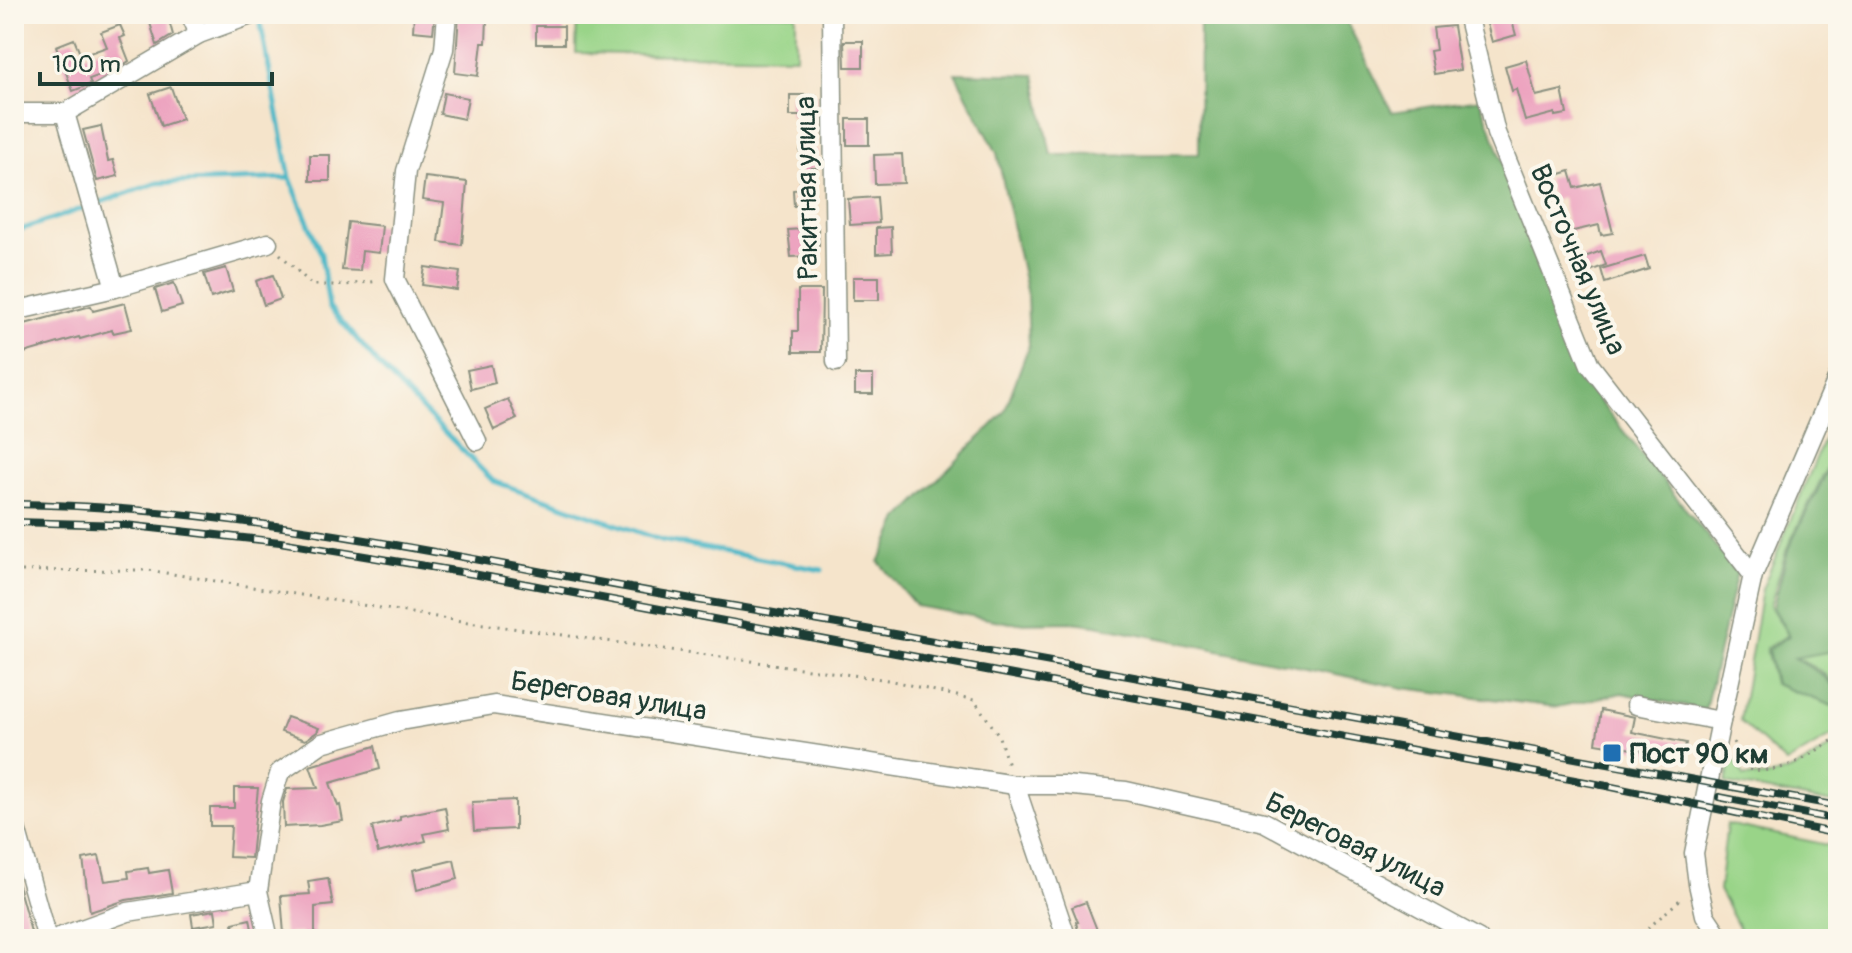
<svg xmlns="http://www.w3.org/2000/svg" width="1852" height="953" viewBox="0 0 1852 953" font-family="Pangolin,sans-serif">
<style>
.green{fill:#99d488;stroke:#5c885e;stroke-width:2}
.forest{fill:#7ab674;stroke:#4c7a54;stroke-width:2}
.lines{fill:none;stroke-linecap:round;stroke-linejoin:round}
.stream{stroke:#4cb8c7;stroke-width:5}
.building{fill:#eda4c0}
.minor-casing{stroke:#8a9080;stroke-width:21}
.path{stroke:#8a9080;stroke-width:3;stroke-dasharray:2 6;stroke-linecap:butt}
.minor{stroke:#fff;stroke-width:18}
.rail-casing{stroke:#1f3d34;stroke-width:8}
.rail{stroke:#fbf7ec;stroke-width:5;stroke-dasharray:15;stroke-linecap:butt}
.poi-dot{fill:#1f6fb2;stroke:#fbf7ec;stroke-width:3}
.labels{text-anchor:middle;stroke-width:8;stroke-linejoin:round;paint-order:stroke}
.street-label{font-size:28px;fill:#1f3d34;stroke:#fbf7ec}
.poi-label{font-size:28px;font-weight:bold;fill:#1f3d34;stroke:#fbf7ec;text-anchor:start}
</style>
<rect width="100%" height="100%" fill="#fbf7ec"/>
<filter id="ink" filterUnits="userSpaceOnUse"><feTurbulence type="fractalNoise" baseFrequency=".0125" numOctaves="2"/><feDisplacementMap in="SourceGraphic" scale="16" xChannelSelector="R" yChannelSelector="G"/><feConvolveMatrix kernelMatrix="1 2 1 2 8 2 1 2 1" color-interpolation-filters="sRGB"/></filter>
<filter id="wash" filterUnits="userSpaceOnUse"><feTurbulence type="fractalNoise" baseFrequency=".006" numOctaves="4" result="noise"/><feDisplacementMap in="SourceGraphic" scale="32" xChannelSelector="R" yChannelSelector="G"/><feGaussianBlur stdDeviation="1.8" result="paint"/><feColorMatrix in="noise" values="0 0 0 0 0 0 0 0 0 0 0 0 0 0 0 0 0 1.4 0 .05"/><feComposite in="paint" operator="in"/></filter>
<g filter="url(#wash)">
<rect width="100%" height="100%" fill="#f5e4cb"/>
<g class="green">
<polygon points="577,14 796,14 796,57 576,53"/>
<polygon points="1838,405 1838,445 1787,548 1770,606 1788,635 1766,648 1774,684 1838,708 1838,732 1786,763 1740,721 1762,589"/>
<polygon points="1838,650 1838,688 1822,672 1795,657"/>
<path d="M1838 742V804L1726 783 1732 755 1744 776C1785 781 1805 763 1838 742Z"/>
<polygon points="1727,824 1838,847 1838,939 1745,939 1719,890"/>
</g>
<g class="forest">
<polygon points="1200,14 1343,14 1392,112 1480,99 1584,382 1737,573 1705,710 1622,693 1557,707 1404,688 1096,625 1072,622 1011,623 916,606 879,562 899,519 1004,413 1029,345 1027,295 997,153 955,73 1035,75 1051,155 1199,154"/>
<polygon points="1838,450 1838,650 1794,658 1821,674 1838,691 1838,708 1775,684 1768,649 1789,636 1773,607 1789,547"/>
</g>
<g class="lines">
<g class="stream">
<polyline points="259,15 290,178 321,254 329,307 388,375 493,481 661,540 822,570"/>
<polyline points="14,232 157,183 290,178"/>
</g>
</g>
<g id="blocks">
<g class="building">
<polygon points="414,14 435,14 433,33 413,31"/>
<polygon points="459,14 474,14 474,17 487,18 486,43 482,43 478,76 455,73"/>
<polygon points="1496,14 1510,14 1516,35 1492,42 1485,17"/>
<polygon points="168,17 173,35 157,45 150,23"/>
<polygon points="120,25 125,36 120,38 129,61 115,70 89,79 91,84 73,91 56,46 74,39 81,56 107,47 101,32"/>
<rect x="536" y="26" width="28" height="18"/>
<polygon points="1453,26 1460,70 1434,74 1430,51 1436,50 1433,28"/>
<polygon points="844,41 863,41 863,67 845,67"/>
<polygon points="1526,60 1536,96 1562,90 1567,114 1555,116 1555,113 1525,121 1516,89 1512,91 1505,66"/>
<polygon points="171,87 182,119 161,126 150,94"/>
<polygon points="444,93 468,98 464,119 440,114"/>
<rect x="790" y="95" width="26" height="21"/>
<rect x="847" y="119" width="22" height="26"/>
<polygon points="101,126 108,161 113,160 118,176 97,181 83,130"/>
<polygon points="800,150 817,150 817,168 810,168 812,205 794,206 793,190 800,189"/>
<polygon points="902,154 904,183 875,184 874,155"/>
<rect x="310" y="155" width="20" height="26"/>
<polygon points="1570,171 1575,188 1600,182 1613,233 1601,235 1599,225 1569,232 1562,197 1553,200 1547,178"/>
<polygon points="425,177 467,182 462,245 439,242 444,203 422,200"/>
<polygon points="877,197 879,223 850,225 848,199"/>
<polygon points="348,222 382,226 379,253 362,251 360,271 342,270"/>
<polygon points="891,227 892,253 876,254 876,228"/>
<polygon points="818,228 819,245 811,245 811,256 791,257 788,230"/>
<polygon points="1601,251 1606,265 1585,273 1579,259"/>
<polygon points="1645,256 1649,269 1605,283 1601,269"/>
<polygon points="425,267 460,272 457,290 422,285"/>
<polygon points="226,268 233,291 211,298 204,274"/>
<polygon points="273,275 281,299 264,305 256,281"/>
<rect x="853" y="277" width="26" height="23"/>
<polygon points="174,283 182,306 162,312 155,289"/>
<polygon points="798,290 822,290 821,352 793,352 793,331 798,331"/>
<polygon points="125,303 132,329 113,333 112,330 80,339 79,337 14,356 14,323 20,322 21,325 91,306 93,311"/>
<polygon points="491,365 495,383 471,389 467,370"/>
<rect x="855" y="375" width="18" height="19"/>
<polygon points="508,399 517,419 494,430 485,409"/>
<polygon points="1601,710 1635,717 1632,732 1686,743 1682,761 1649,754 1650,752 1596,743"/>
<polygon points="287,717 319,728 317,732 305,740 281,732"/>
<polygon points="375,746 380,769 330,783 338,806 340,805 343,821 320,825 284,827 283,802 287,789 318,788 310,766"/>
<polygon points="234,788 258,788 251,858 229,857 231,826 210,826 210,808 234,808"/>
<polygon points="515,800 515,829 474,831 472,802"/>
<polygon points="445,807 449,829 424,834 426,841 378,853 372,827 400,820 400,816"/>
<polygon points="99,856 105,881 129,878 128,871 148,868 149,873 168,870 172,893 126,900 90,912 83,859"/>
<polygon points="454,860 458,879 417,890 413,870"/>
<polygon points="328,878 333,905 315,907 315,939 301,939 301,933 284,934 281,896 310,894 308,881"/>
<polygon points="18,885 33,939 14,939 14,886"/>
<polygon points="1086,902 1099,935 1080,939 1076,922 1078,922 1072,907"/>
<polygon points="215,910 217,923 193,927 191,914"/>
<polygon points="250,919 254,939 236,939 233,923"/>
</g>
</g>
</g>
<g filter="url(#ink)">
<use href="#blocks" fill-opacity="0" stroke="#8a9080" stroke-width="2"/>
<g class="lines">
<defs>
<g id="minor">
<polyline points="190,14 199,34"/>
<polyline points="447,14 444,49 406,171 395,279 477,441"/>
<polyline points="832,14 836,362"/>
<polyline points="1467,14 1496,133 1590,365 1753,575"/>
<polyline points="14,113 65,113 199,34 254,14"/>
<polyline points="65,113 115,288"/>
<polyline points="14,311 115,288 268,243"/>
<polyline points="1636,705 1721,721"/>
<polyline points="1015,785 1067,939"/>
<polyline points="14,821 47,939"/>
<polyline points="54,939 128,912 258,891"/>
<polyline points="269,939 258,891 271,801 280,772 322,743 400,721 494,705 1015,785 1064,785 1126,791 1264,822 1479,939"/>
<polyline points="1721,939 1705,915 1698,884 1694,853 1721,721 1753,575 1838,377"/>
</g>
</defs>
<use href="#minor" class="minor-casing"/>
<g class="path">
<polyline points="280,254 312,285 345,285 379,281"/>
<polyline points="14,571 148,570 454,620 888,680 974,700 998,734 1009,768"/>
<path d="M1733 742 1748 769C1784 776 1809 755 1838 737"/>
<polyline points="1636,939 1683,897"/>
</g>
<use href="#minor" class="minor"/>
<defs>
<g id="rail">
<path d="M14 504C246 507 475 562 704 601 1082 665 1460 738 1838 806"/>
<polyline points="14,522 125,525 280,542 473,574 1607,786 1838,834"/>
<polyline points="1719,797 1838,820"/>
</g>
</defs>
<use href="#rail" class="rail-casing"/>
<use href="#rail" class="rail"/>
</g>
</g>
<rect class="poi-dot" x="1602" y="743" width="20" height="20" rx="4"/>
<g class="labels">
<g class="street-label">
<text transform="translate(806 188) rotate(-91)" y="10">Ракитная улица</text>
<text transform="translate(1579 259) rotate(67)" y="10">Восточная улица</text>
<text transform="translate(609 695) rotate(9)" y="10">Береговая улица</text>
<text transform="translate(1356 844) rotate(27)" y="10">Береговая улица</text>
</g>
<g class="poi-label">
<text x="1630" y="763">Пост 90 км</text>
</g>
</g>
<rect width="1852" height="953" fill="none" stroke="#fbf7ec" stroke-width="48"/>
<path d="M40 72v12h232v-12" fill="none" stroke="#1f3d34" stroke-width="4"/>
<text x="52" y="72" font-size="24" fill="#1f3d34" stroke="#fbf7ec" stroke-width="6" paint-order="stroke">100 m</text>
</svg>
